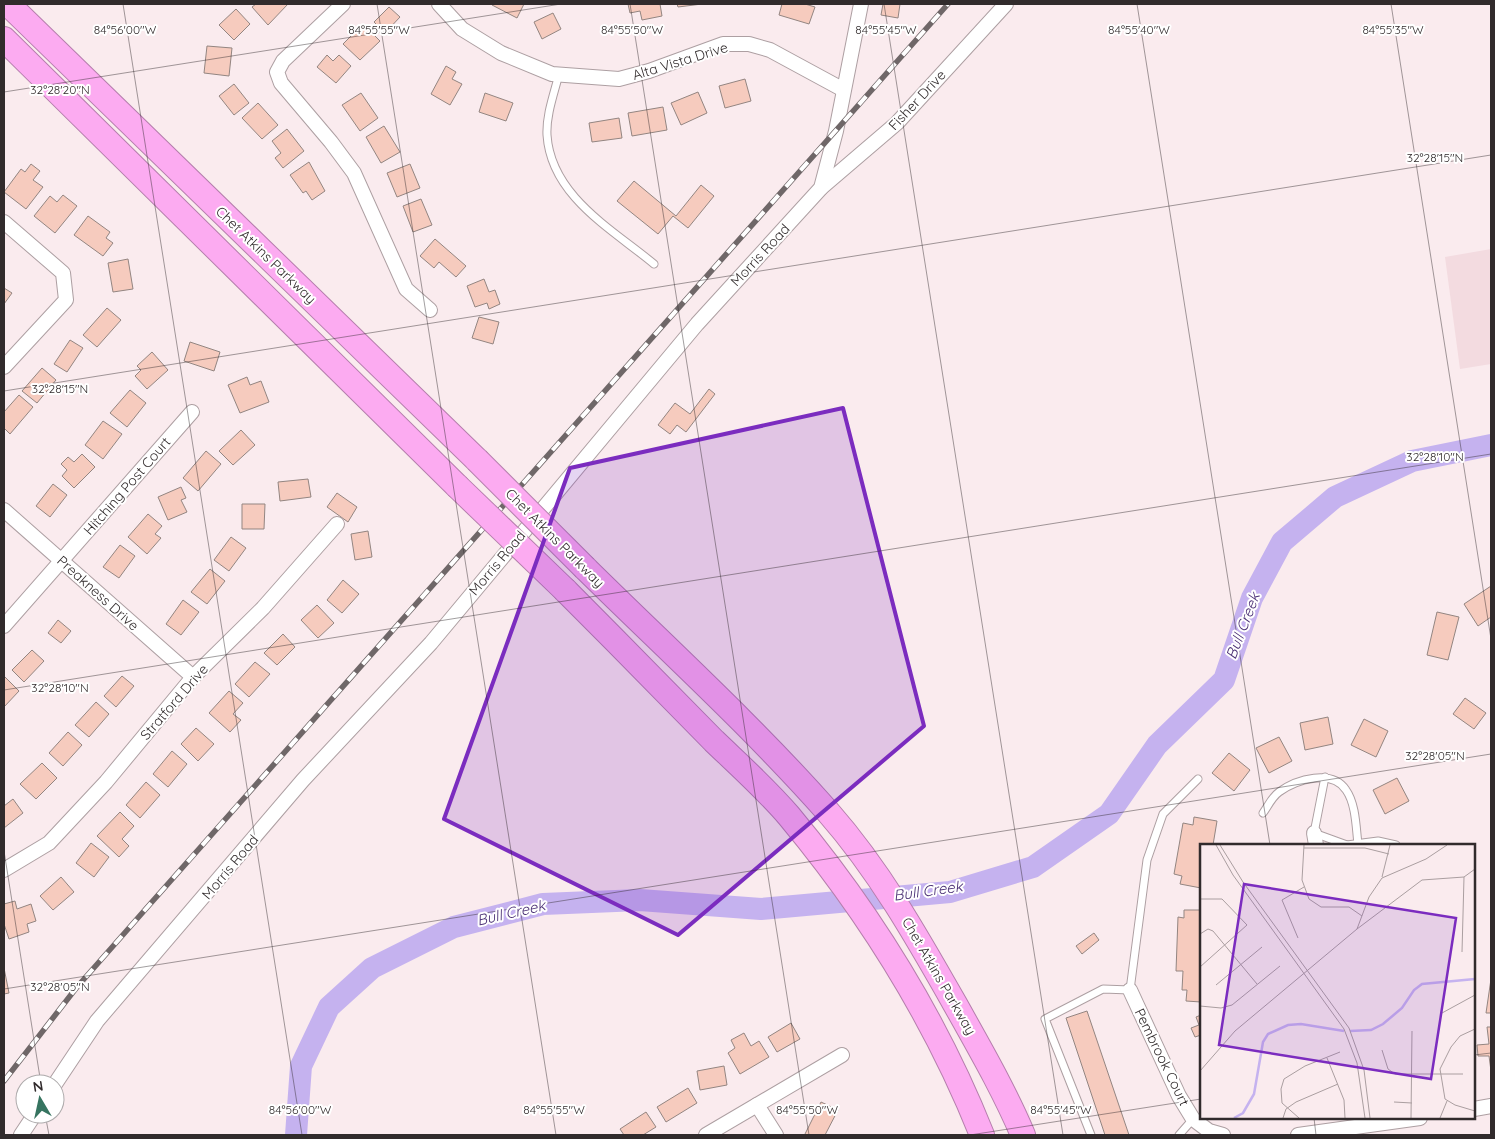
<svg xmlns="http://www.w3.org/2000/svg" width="1495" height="1139" viewBox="0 0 1495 1139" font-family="Quicksand,sans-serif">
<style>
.built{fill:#f3dbe0}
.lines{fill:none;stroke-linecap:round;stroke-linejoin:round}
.river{stroke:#c5b2ef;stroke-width:22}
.building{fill:#f6cbbe;stroke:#938581}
.lane-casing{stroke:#ad9fa2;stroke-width:9}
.street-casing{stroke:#ad9fa2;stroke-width:16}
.highway-casing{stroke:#b57eac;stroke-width:26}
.lane{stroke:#fff;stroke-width:7}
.street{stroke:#fff;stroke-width:14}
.highway{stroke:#fcabf1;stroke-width:24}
.rail-casing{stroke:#6f6768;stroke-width:5.5}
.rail{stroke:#fff;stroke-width:4;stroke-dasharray:11;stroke-linecap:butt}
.highway-bridge-casing{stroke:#b57eac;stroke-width:26;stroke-linecap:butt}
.highway-bridge{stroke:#fcabf1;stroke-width:24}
.marked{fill:#7b2cbf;fill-opacity:0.2;stroke:#7b2cbf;stroke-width:4;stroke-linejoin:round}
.ticks{fill:none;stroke:#312b2c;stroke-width:1;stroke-opacity:0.45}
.labels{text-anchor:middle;stroke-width:4;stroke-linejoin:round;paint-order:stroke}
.street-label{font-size:14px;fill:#312b2c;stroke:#fff}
.water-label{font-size:15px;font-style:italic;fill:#482d73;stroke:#fff}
.inset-river{fill:none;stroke:#c5b2ef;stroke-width:2.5}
.inset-road{fill:none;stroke:#aa9ea0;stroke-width:1}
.view{fill:#7b2cbf;fill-opacity:0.15;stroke:#7b2cbf;stroke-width:2.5}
.inset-edge{fill:none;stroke:#312b2c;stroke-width:2.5}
.ticks-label{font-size:12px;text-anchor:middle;fill:#312b2c;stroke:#fff;stroke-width:4;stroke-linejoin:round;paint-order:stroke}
</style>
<rect width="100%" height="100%" fill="#faebee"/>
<polygon class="built" points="1491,249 1491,364 1460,369 1445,257"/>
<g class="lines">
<polyline class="river" points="296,1135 301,1066 329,1007 372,968 454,927 543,904 640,900 761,909 950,892 1033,867 1109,814 1157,745 1224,680 1252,598 1282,542 1335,497 1412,461 1491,445"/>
</g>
<g class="building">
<polygon points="256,4 288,4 268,25 252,7"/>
<polygon points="493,4 524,4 517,18 492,5"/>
<polygon points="628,4 660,4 662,16 642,20 640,11 630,13"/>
<polygon points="677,4 702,4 678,7"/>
<polygon points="782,4 805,4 815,7 809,24 779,15"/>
<polygon points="883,4 900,4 898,18 881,15"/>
<polygon points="389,7 400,17 385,33 374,22"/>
<polygon points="236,9 250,24 234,40 219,25"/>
<polygon points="553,13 561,29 542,39 534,22"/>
<polygon points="363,24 380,41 360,60 343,44"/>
<polygon points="207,46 232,48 229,76 204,73"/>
<polygon points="327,55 333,61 339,55 351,66 336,83 317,67"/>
<polygon points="446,66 456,72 452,79 462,84 450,105 431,94"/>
<polygon points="745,79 751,101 725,108 719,86"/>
<polygon points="234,84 249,103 234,115 219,96"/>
<polygon points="698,92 707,113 681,125 671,103"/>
<polygon points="361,93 378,118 360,131 342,105"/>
<polygon points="485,93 513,103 506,121 479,112"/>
<polygon points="258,103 278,125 262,139 242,118"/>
<polygon points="663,107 667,130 632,136 628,113"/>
<polygon points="619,118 622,138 592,142 589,123"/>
<polygon points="384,126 400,152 381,163 366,137"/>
<polygon points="287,129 304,151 283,168 275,158 281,153 272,141"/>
<polygon points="309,162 325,191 312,200 306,191 303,193 290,175"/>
<polygon points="31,164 40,171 33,180 43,187 26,209 4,192 21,169 25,172"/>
<polygon points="410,164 420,188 397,197 387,173"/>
<polygon points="634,181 676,216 701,185 714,196 688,228 673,216 658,234 617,201"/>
<polygon points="63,195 77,206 55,233 34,216 50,196 57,202"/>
<polygon points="421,199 432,225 413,232 403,206"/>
<polygon points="88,216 110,232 106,238 113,243 103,256 74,235"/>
<polygon points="435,239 466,266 456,277 439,262 434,268 420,256"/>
<polygon points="128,259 133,289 113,292 108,263"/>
<polygon points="484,279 489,292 495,290 500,304 489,309 487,303 475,307 467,286"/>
<polygon points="4,288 12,293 4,304"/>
<polygon points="107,308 121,320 97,347 83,335"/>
<polygon points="479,317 499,322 493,344 472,338"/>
<polygon points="70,340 83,348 67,372 54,364"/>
<polygon points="190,342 220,352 214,371 184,361"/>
<polygon points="152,352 168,370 147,389 135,376 141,370 137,366"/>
<polygon points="42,368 56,380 37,403 22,391"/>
<polygon points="247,377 250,385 261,381 269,402 240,413 228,385"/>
<polygon points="709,389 715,394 686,432 677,425 670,434 658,425 675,403 690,414"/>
<polygon points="130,390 146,403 127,427 110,413"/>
<polygon points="19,395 33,407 10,434 4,428 4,412"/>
<polygon points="103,421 122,434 103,459 85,445"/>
<polygon points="241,430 255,445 233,465 219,451"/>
<polygon points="206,451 221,464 198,491 183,478"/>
<polygon points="82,454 95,467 74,488 62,476 67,470 61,464 68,457 74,462"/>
<polygon points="308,479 311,497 280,501 278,482"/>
<polygon points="53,484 67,495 50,517 36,506"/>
<polygon points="181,487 186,498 181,500 187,512 168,520 158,497"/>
<polygon points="337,493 357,507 348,522 327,507"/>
<polygon points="242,504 265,504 264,529 242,529"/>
<polygon points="148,514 162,526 155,534 161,538 147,554 128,537"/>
<polygon points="368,531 372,557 355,560 351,534"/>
<polygon points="231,537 246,548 229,571 214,560"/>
<polygon points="120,545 135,556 119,578 103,567"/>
<polygon points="210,569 225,581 207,604 191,592"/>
<polygon points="343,580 359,594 342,613 327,600"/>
<polygon points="1491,586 1491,617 1478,626 1464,604"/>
<polygon points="183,600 199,612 181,635 166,624"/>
<polygon points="317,605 334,623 318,638 301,620"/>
<polygon points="1437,612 1459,617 1448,660 1427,655"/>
<polygon points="58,620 71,631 61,643 48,633"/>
<polygon points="283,634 295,647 277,665 264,653"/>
<polygon points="32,650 44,661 24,682 12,670"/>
<polygon points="255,662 270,674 249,697 235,684"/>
<polygon points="122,676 134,686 116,707 104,696"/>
<polygon points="5,677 19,691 4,707 4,678"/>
<polygon points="229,691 243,703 233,714 241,720 230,732 209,713"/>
<polygon points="1465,698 1486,713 1474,729 1453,714"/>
<polygon points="96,702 109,714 89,737 75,725"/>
<polygon points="1328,717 1333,744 1305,750 1300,723"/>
<polygon points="1364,719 1388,731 1376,757 1351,745"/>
<polygon points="196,728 214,744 198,761 181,744"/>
<polygon points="68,732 82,745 63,766 49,753"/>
<polygon points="1279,737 1292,761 1269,773 1256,748"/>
<polygon points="172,751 187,764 168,787 153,774"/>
<polygon points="1229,753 1250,770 1234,791 1212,773"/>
<polygon points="42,763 57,778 36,799 20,784"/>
<polygon points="1397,778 1409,801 1385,814 1373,790"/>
<polygon points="146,782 160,795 140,818 126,805"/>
<polygon points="13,799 23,813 4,828 4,806"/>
<polygon points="120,812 134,826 122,839 129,846 119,857 97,836"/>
<polygon points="1194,817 1217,821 1213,845 1201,845 1201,888 1180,884 1182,876 1174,874 1183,823 1193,825"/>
<polygon points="91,843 109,857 94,877 76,863"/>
<polygon points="61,877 74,892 53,910 40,896"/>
<polygon points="15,901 17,909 31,904 36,921 27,924 29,932 9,939 4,924 4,904"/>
<polygon points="1184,910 1201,910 1201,1002 1186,1001 1187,990 1182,990 1183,971 1176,971 1178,917 1184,918"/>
<polygon points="1094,933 1099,940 1082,954 1076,946"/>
<polygon points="4,968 9,993 4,994"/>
<polygon points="1491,979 1491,1013 1486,1013"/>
<polygon points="1087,1011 1129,1135 1105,1135 1066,1018"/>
<polygon points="1201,1015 1201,1035 1195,1037 1191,1028 1199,1025 1196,1017"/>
<polygon points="791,1023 800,1039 777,1052 768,1037"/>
<polygon points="1487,1027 1491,1027 1491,1071 1489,1056 1478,1056 1477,1045 1489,1044"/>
<polygon points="744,1033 751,1046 759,1041 769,1057 740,1074 728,1053 735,1048 731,1040"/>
<polygon points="724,1066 727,1085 700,1090 697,1071"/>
<polygon points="688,1088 697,1103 666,1122 657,1107"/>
<polygon points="821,1102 838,1110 825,1135 806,1135 805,1134"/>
<polygon points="646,1112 656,1127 643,1135 624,1135 620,1129"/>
</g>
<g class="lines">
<defs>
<g id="lane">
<path d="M559 74C554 94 546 115 547 135 551 196 612 229 654 264"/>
<polyline points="1325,777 1314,833 1347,845"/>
<path d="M1263 813C1268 806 1272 797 1279 792 1297 779 1332 769 1346 790 1356 804 1356 828 1358 844"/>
<polyline points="1347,845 1378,841 1396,845"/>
<polyline points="1091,1135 1045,1019 1103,989 1130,990 1147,860 1163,814 1198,779"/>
<polyline points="1179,1135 1193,1119"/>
</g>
<g id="street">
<polyline points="343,4 283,61 277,72 281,83 331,142 354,173 406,289 430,310"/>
<polyline points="439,4 462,29 501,53 552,74 619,79 649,71 723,44 749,44 770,50 842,89"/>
<polyline points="821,188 897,123 1006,4"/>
<polyline points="4,222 63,273 66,300 4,367"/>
<polyline points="4,510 193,677"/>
<polyline points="4,626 192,412"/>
<polyline points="1314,833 1316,845"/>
<polyline points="4,870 49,843 106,782 193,677 263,608 337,524"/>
<polyline points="1130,990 1179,1096 1193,1119 1209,1131 1223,1135"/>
<polyline points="55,1084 97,1021 303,780 431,643 697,324 821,188 836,131 861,4"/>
<polyline points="757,1105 776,1135"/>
<polyline points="1474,1109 1491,1106"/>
<polyline points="21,1135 35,1114"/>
<polyline points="706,1135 842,1055"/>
<polyline points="1298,1135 1420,1118"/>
</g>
<g id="highway">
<polyline points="8,4 477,460"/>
<polyline points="4,39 457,486"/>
<path d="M585 568C666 648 752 726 828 812 879 870 917 937 955 1004 979 1047 1004 1090 1023 1135"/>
<path d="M565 590C615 640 664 690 714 741 739 765 766 789 789 816 868 911 936 1020 982 1135"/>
</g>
</defs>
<use href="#lane" class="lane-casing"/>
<use href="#street" class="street-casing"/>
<use href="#highway" class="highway-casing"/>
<use href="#lane" class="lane"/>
<use href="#street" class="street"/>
<use href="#highway" class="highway"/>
<defs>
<polyline id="rail" points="4,1081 77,987 151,903 948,4"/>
</defs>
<use href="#rail" class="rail-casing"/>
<use href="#rail" class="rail"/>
<defs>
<g id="highway-bridge">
<polyline points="477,460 585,568"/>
<polyline points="457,486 565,590"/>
</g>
</defs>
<use href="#highway-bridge" class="highway-bridge-casing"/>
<use href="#highway-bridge" class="highway-bridge"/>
</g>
<path class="marked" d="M843 408 924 726 678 935 444 819 570 468Z"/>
<path class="ticks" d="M123 4 302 1135M377 4 556 1135M630 4 809 1135M884 4 1063 1135M1137 4 1270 845M1391 4 1491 639M4 92 561 4M4 391 1491 155M4 690 1491 454M4 851 41 1084M4 989 1491 754M1474 1055 1491 1053M45 1114 49 1135M1314 1118 1316 1135M970 1135 1201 1099"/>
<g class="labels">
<g class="street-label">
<text transform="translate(680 61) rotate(-17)" y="5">Alta Vista Drive</text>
<text transform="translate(917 100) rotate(-47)" y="5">Fisher Drive</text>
<text transform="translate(266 255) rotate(44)" y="5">Chet Atkins Parkway</text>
<text transform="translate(760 255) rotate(-47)" y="5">Morris Road</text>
<text transform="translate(127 486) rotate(-49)" y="5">Hitching Post Court</text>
<text transform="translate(555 538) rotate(45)" y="5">Chet Atkins Parkway</text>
<text transform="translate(497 563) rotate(-50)" y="5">Morris Road</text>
<text transform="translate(98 593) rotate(42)" y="5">Preakness Drive</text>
<text transform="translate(174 702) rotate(-49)" y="5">Stratford Drive</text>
<text transform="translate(230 867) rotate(-50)" y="5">Morris Road</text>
<text transform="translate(939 976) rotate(60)" y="5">Chet Atkins Parkway</text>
<text transform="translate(1162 1057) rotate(64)" y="5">Pembrook Court</text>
</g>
<g class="water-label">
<text transform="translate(1243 626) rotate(-69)" y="5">Bull Creek</text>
<text transform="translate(928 891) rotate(-8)" y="5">Bull Creek</text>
<text transform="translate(511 913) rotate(-13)" y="5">Bull Creek</text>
</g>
</g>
<g transform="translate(1200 844)">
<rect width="275" height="275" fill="#faebee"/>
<path class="inset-river" d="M150 187 171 186 183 180 202 164 214 146 222 140 275 135M34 274 43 269 54 250 63 198 68 190 88 181 101 180 144 187"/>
<path class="inset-road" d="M16 1 33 31 144 185 157 219 165 274M20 1 43 38 149 184 164 226 170 274M104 1 102 36 109 55 121 63H149L162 72M104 4H165L189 10M182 33 190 1M0 55H22L47 81 0 123M157 85 222 36 264 33 275 25M0 90 8 85 13 87 57 140M98 94 82 56 104 43M262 108 264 33M16 141 62 103M0 162 21 164 32 161 80 122M242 169 275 151M275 185 260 192 251 203 240 225 245 255 255 261 275 267M182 206 188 225 195 230H263M127 214 144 256 145 274M0 227 35 187 157 85 169 53 182 34 226 15 247 1M194 258 212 259M83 274 86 265 96 258 138 240M99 274 82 259 81 245 84 235 105 222 140 208M211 274 212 187M240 274 247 257"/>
<path class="view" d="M44 40 256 74 231 235 19 201Z"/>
<rect width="275" height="275" class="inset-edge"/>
</g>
<g class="ticks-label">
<text x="379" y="34">84°55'55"W</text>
<text x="886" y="34">84°55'45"W</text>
<text x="1139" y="34">84°55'40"W</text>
<text x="125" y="34">84°56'00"W</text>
<text x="632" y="34">84°55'50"W</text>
<text x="1393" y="34">84°55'35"W</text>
<text x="60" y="94">32°28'20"N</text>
<text x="1435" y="162">32°28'15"N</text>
<text x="60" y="393">32°28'15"N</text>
<text x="1435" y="461">32°28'10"N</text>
<text x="60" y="692">32°28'10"N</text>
<text x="1435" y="760">32°28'05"N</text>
<text x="60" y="991">32°28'05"N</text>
<text x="300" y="1114">84°56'00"W</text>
<text x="554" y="1114">84°55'55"W</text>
<text x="807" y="1114">84°55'50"W</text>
<text x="1061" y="1114">84°55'45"W</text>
</g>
<rect width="1495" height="1139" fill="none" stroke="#312b2c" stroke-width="10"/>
<g transform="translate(40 1099) rotate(351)"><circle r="24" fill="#ffffff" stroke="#adaaab"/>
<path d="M0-4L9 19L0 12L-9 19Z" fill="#367460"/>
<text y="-8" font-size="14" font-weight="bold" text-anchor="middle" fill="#312b2c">N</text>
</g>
</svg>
